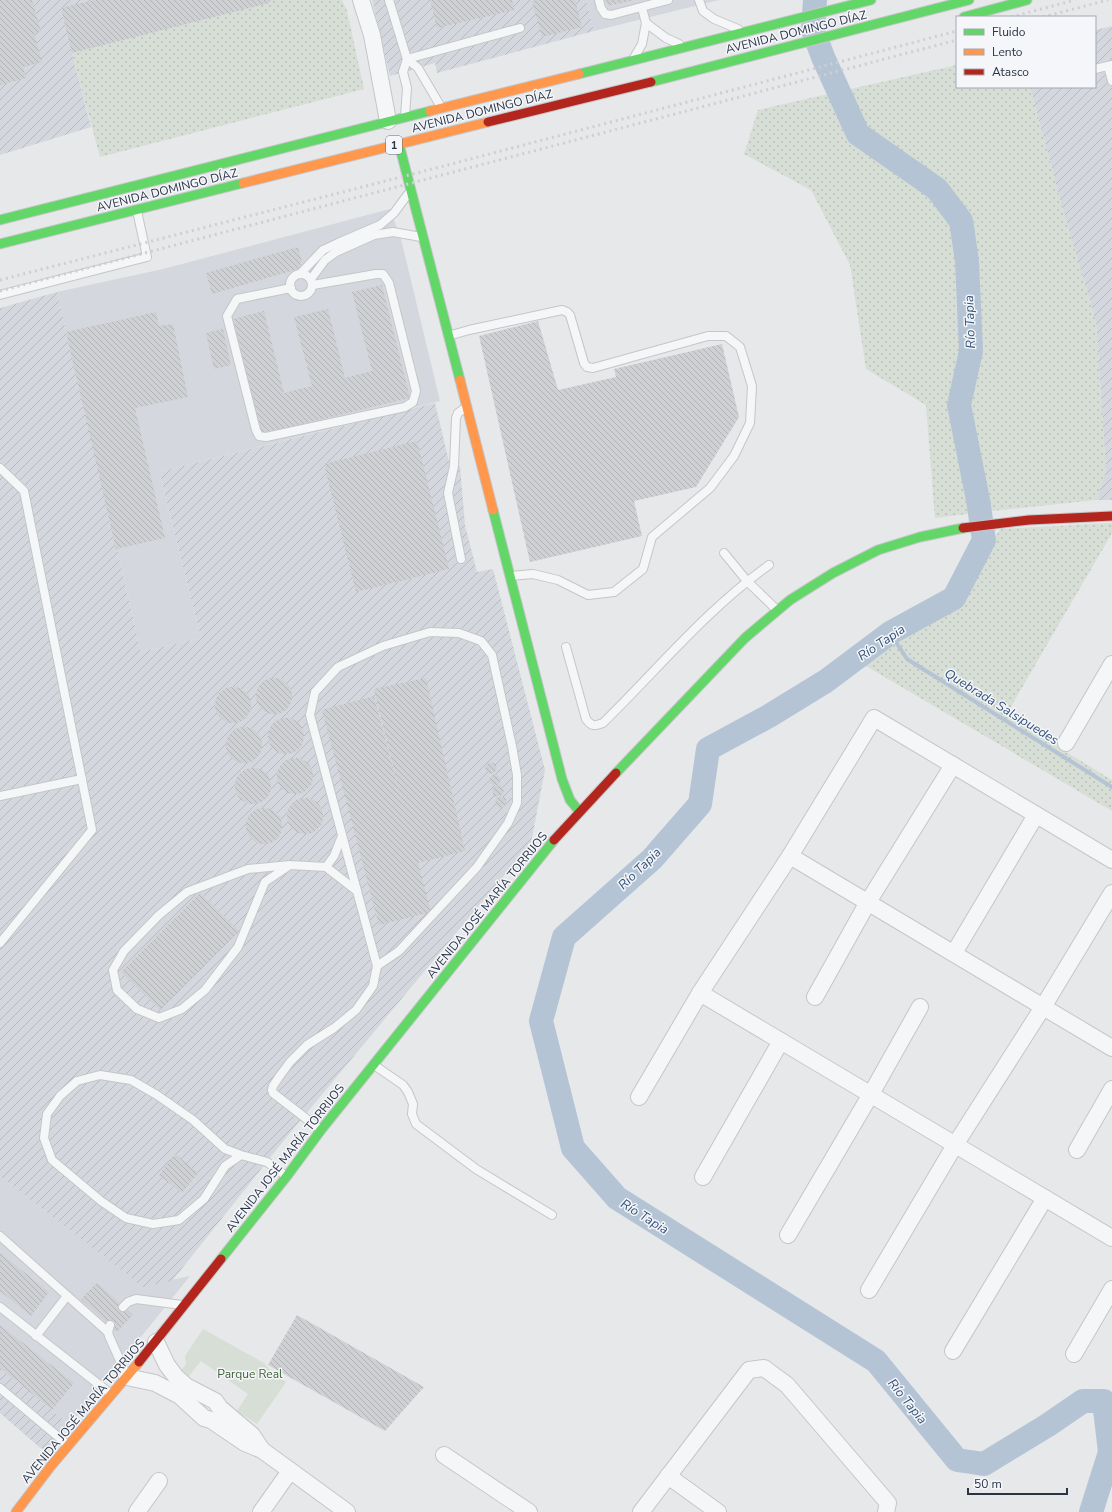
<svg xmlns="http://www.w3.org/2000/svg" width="1112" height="1512" viewBox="0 0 1112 1512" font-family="'Nunito Sans',sans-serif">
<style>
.built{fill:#d4d7dd}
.industrial{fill:url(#industrial-furrows)}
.grass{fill:url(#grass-dots)}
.park{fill:#d6ded6}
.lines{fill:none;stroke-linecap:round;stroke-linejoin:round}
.stream{stroke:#b4c4d5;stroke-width:4}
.river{stroke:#b4c4d5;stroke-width:24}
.building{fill:url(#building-back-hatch)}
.lane-casing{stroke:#c4c6c8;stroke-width:10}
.street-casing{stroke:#c4c6c8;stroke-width:18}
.fast-casing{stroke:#c4c6c8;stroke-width:11}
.slow-casing{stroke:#c4c6c8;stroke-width:11}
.jam-casing{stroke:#c4c6c8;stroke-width:11}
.lane{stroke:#f5f6f7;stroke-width:8}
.street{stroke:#f5f6f7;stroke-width:16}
.fast{stroke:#63d668;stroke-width:9}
.slow{stroke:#ff974d;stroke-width:9}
.jam{stroke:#b3261e;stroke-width:9}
.rail{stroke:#cecfd2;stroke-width:3;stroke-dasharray:2 4;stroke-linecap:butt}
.labels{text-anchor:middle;stroke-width:3;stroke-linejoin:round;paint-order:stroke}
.shield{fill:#f4f6f9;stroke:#676e7b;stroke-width:1}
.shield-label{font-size:11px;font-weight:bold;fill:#2b3445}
.street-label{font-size:12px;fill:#2b3445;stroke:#f4f6f9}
.park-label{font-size:12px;fill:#3f6138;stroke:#f4f6f9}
.water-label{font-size:13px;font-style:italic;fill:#34527a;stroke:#f4f6f9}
</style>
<defs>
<pattern id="industrial-furrows" width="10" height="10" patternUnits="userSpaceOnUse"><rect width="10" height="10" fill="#d4d7dd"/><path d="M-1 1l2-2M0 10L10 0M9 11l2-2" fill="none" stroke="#b6b9bf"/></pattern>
<pattern id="grass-dots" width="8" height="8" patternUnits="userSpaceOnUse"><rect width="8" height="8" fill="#d6ded6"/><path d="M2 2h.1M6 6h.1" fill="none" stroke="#b8bfb9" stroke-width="1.8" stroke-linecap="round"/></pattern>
<pattern id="building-back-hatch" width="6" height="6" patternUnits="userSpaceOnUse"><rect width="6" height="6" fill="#ced0d3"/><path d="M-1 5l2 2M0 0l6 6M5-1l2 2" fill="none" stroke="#b1b3b6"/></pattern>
</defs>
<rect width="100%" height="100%" fill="#e6e8ea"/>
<g class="built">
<polygon points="586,0 719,0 594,31"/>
<polygon points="390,209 401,239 440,401 159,472 201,638 141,652 57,292 163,269"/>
<polygon points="0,1176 143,1286 190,1276 70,1425 0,1368"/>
</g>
<g class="industrial">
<polygon points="0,0 278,0 72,53 91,127 0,155"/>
<polygon points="372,0 586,0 594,31 437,73 435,63 390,76"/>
<polygon points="1112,26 1112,500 1096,500 1106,471 1096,322 1062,207 1030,87 1095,87 1095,30"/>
<polygon points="57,292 141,652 201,638 159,472 435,403 450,466 460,466 465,525 477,572 493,569 545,770 531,843 285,1139 172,1281 143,1287 0,1176 0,308"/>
<polygon points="0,1368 70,1425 47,1451 39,1447 0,1413"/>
</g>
<g class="grass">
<polygon points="277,0 342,0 347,11 364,89 100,157 72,53"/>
<polygon points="957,65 957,87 1030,87 1062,207 1096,322 1106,471 1096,500 991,511 935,518 926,405 866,369 850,265 811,190 744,154 758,110"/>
<polygon points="1112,523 1112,533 1006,715 1112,780 1112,811 861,663 963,592 1000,529"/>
</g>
<polygon class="park" points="203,1329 264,1363 271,1371 286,1382 257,1424 237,1411 248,1394 201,1361 188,1377 181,1371 186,1364 185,1356"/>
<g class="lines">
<polyline class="stream" points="890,633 907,659 1112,787"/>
<polyline class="river" points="815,0 813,30 823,57 858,134 937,189 961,221 967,261 971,351 959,405 978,500 984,540 954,598 890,633 826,681 769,716 708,749 700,804 652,859 564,937 541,1021 573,1148 617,1198 876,1361 957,1460 984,1464 1048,1425 1083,1401 1104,1401 1110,1452 1091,1512"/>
</g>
<g class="building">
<polygon points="0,0 32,0 41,32 34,33 42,62 23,67 26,78 0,85"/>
<polygon points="94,0 268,0 269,3 72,53 61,8"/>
<polygon points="430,0 512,0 514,10 437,28"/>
<polygon points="537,0 575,0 582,27 542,37 532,1"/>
<polygon points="606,0 631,0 631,1 608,6"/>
<polygon points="298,247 302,262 300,263 302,268 212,294 206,273"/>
<polygon points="382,285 410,398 261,434 233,319 264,311 284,393 312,386 294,317 328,309 345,378 372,371 352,292"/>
<polygon points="156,312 159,326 173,324 188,397 135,408 165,538 116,549 66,332"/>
<polygon points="538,321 558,390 616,377 614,369 722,344 739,417 696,487 634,501 642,536 530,562 479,336"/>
<polygon points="223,329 231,365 214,369 206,333"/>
<polygon points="417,441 449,569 356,592 324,464"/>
<polygon points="426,678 465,851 418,863 431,912 379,925 322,710 374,696 406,818 374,689"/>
<circle cx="274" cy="696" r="18"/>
<circle cx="233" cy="705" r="18"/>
<circle cx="286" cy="736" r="18"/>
<circle cx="244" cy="745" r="18"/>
<circle cx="295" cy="776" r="18"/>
<circle cx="491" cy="768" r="5.5"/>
<circle cx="253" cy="786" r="18"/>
<circle cx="495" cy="780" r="5.5"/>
<circle cx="498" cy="791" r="5.5"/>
<circle cx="501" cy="802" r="5.5"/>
<circle cx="305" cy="816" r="18"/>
<circle cx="264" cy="826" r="18"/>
<polygon points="200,893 239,931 160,1010 121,972"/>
<polygon points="175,1154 198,1173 182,1193 159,1175"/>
<polygon points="0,1253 49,1292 31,1316 0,1291"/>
<polygon points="97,1283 133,1315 117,1332 81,1299"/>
<polygon points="297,1315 424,1387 385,1431 268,1365"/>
<polygon points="0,1325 74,1383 52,1410 0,1368"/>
</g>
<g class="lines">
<defs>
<g id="lane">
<polyline points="389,0 407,59 403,72 407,88 405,116"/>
<polyline points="599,0 601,8 605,14 611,15 668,0"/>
<polyline points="699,0 703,11 714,19 738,29"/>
<polyline points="646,23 666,38 679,44"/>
<polyline points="635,56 642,44 646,23 642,8"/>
<polyline points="407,59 520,28"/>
<polyline points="407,59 418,68 441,107"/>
<polyline points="1108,66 1112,81"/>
<polyline points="1095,69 1112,65"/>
<polyline points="300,274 323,250 338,243 380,225 394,213 408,194"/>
<circle cx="301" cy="285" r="11"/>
<polyline points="311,279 325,260 336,252 374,235 393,232 421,237"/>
<polyline points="291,288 237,299 227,316 256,430 259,436 266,437 405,407 413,402 416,391 389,283 383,274 376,274 313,285"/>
<polyline points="0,295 147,257 137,211"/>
<polyline points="448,336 469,330 562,310 567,312 570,315 584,363 587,367 593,368 708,336 726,336 740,347 752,386 750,423 734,456 710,488 652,537 643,569 614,592 588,595 558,580 533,574 510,576"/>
<polyline points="0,468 24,491 92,830 0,943"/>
<polyline points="724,553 747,581 777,610"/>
<polyline points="461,559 448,493 454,466 456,418 458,413 465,408"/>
<path d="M566 647 586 719C592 727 595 726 603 723 658 669 706 610 769 565"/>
<polyline points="0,796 82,779"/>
<polyline points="290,865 248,869 187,892 159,915 124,951 113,970 117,990 137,1009 159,1018 182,1009 205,990 238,947 265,882 290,865 326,867 357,891 377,966 373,986 356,1010 334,1028 307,1045 290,1062 279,1077 273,1086 272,1090 273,1093 321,1130"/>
<polyline points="326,867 334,856 342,836"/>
<polyline points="357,891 310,715 315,692 338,667 383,646 430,632 459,633 481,641 492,655 512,746 517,775 517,803 508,823 477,867 399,951 377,966"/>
<polyline points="374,1065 403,1085 408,1092 413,1104 412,1114 416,1124 476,1169 552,1215"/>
<polyline points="241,1155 225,1149 193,1120 157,1095 131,1080 100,1075 77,1081 60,1096 47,1114 44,1138 52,1160 101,1201 126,1218 153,1224 179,1220 204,1199 225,1166 241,1155 267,1162 286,1176"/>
<polyline points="0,1236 108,1332"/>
<polyline points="0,1307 111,1394"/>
<polyline points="123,1307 128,1302 136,1299 182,1305"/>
<polyline points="110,1325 108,1332 109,1336 126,1374"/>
<polyline points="36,1336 67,1296"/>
<polyline points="0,1388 68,1445"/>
</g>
<g id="street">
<polyline points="361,0 372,35 388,121"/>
<polyline points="1066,743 1112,664"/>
<polyline points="790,856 1112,1048"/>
<polyline points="954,953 1036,815"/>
<polyline points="700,993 1112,1238"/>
<polyline points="815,997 868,902 953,765"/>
<polyline points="639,1097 700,993 790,856 874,718 1112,860"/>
<polyline points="1077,1150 1112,1089"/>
<polyline points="703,1177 781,1041"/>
<polyline points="788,1235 871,1094 920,1007"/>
<polyline points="869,1290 955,1145 1043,1007 1112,893"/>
<polyline points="156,1342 167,1365 176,1377 186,1386 215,1401 220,1408 252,1435 262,1450"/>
<polyline points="953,1351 1045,1198"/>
<polyline points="1074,1354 1112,1289"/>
<polyline points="127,1377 155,1383 180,1396 204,1418 211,1420 245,1443 262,1450 347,1512"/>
<polyline points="444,1455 529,1512"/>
<polyline points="668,1476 718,1512"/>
<polyline points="137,1512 159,1481"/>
<polyline points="261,1512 290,1471"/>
<polyline points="641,1512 749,1370 764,1368 787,1385 888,1503 886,1512"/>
</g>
<g id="fast">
<polyline points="964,17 1027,0"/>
<polyline points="579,74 871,0"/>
<polyline points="651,82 969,0"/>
<polyline points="399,144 460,380"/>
<polyline points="0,220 430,111"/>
<polyline points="0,244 243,183"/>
<polyline points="493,510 562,779 570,800 579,811"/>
<polyline points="616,773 745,638 790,600 833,573 878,550 920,537 963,528"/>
<polyline points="221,1259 287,1176 321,1130 554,840"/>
</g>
<g id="slow">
<polyline points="430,111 579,74"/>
<polyline points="243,183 488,122"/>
<polyline points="460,380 493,510"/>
<polyline points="16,1512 51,1466 139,1362"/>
</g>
<g id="jam">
<polyline points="488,122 651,82"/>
<polyline points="963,528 1029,520 1112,516"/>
<polyline points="554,840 616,773"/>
<polyline points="139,1362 221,1259"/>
</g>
</defs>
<use href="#lane" class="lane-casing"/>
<use href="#street" class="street-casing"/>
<use href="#fast" class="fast-casing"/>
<use href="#slow" class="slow-casing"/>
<use href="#jam" class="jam-casing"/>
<use href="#lane" class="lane"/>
<use href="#street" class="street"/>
<use href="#fast" class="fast"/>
<use href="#slow" class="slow"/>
<use href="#jam" class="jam"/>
<g class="rail">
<polyline points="1011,17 1075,0"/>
<polyline points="1043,17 1108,0"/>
<polyline points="0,280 440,167 957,31"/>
<polyline points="0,291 957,40"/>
</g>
</g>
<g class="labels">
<rect class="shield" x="386" y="136" width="16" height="18" rx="3"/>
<g class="shield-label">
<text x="394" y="149">1</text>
</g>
<g class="street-label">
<text transform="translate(796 32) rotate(-14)" y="4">AVENIDA DOMINGO DÍAZ</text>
<text transform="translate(482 111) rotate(-14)" y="4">AVENIDA DOMINGO DÍAZ</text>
<text transform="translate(167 190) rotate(-14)" y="4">AVENIDA DOMINGO DÍAZ</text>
<text transform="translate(487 905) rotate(-51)" y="4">AVENIDA JOSÉ MARÍA TORRIJOS</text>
<text transform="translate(285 1158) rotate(-52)" y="4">AVENIDA JOSÉ MARÍA TORRIJOS</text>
<text transform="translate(83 1411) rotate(-50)" y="4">AVENIDA JOSÉ MARÍA TORRIJOS</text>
</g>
<g class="park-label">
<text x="250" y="1378">Parque Real</text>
</g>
<g class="water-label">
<text transform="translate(969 322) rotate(-92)" y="5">Río Tapia</text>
<text transform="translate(881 642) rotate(-34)" y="5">Río Tapia</text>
<text transform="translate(1002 706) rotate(32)" y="5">Quebrada Salsipuedes</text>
<text transform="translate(639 868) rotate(-44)" y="5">Río Tapia</text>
<text transform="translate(645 1216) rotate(32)" y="5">Río Tapia</text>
<text transform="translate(908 1401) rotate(51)" y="5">Río Tapia</text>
</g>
</g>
<rect x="956" y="16" width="140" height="72" fill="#f4f6f9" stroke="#a4a8b1"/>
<rect x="964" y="29" width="20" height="6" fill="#63d668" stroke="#a4a8b1"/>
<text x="992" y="36" font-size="12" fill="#2b3445">Fluido</text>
<rect x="964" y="49" width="20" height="6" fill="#ff974d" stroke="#a4a8b1"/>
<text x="992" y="56" font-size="12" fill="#2b3445">Lento</text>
<rect x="964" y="69" width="20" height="6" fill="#b3261e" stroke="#a4a8b1"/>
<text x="992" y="76" font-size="12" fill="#2b3445">Atasco</text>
<path d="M968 1488v6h99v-6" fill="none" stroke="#2b3445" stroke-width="2"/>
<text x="974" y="1488" font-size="12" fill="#2b3445" stroke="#f4f6f9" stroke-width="3" paint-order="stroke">50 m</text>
</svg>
